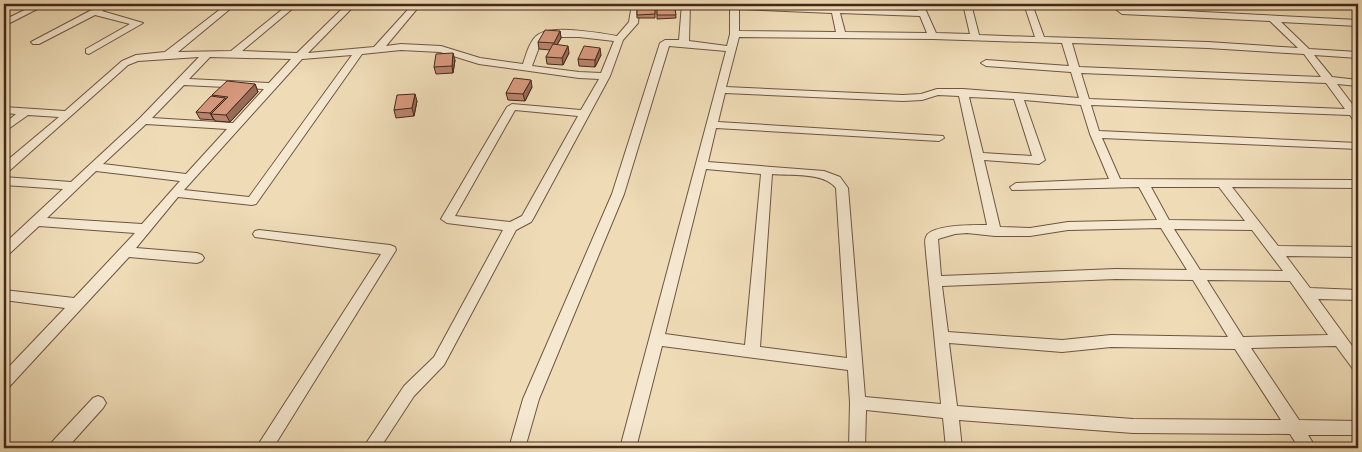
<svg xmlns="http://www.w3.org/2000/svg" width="1362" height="452" viewBox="0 0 1362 452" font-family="Alegreya,serif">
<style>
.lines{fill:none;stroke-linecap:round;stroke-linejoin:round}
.minor-casing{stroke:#6f5540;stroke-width:2}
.minor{fill:#f5e8d0;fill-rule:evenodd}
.wall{fill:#b9846c;stroke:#442819}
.shaded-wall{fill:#966b58;stroke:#442819}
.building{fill:#d7997d;stroke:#442819}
</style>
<rect width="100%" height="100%" fill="#efdcb7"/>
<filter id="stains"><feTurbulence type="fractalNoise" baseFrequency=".004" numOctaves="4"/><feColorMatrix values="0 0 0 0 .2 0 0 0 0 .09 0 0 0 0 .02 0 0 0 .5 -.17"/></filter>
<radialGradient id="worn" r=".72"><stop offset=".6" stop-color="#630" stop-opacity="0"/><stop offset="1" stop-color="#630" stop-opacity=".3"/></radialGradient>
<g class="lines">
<defs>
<g id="minor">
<polygon points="37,4 47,4 4,26 4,20"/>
<polygon points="103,4 113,4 102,11 143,23 89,54 86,53 86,49 130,24 95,15 39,44 33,44 31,42"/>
<path d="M227 4H236L178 52 231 51 289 4H298L242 51 297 53 347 4H356L308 53 374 47 413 4H421L386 46 401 44 441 46 480 58 523 64C526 55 530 39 539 34 556 25 598 33 617 36L629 22 632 4H640L638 23 623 40 610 76 533 219 531 222 516 230 444 365 414 396 380 448H363L404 386 434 357 503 230 447 223 441 219 507 107 512 104 581 110 599 79 579 78 479 64 440 52 401 50 362 54 256 204 252 205 178 197 136 248 197 253 202 255 204 258 202 261 197 263 129 257 9 387 4 388V372L65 308 4 300V290L74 298 135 233 39 226 9 254 4 256V244L63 189 4 185V177L71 182 139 119 199 57 138 61 128 65 8 172 4 173V163L59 117 28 115 4 132V124L16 114 4 113V107L65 111 122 61 136 55 165 52ZM548 37H579L614 41 601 73 579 72 532 66 541 42ZM352 55 249 197 184 190 302 59ZM210 57 291 59 269 83 189 79ZM184 85 264 89 233 123 152 118ZM515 110 578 116 522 216 510 222 455 216ZM146 124 227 129 186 174 103 164ZM96 171 180 181 142 224 47 218Z"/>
<path d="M682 4H690L689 41 727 46 730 34V4L830 7V4H838L839 8 918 11 915 4H923L936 33 970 34 963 4H971L979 35 1035 37 1024 4H1032L1044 37 1208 42 1298 48 1270 21 1122 14 1109 4H1118L1124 8 1358 20V26L1281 22 1309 49 1358 52V58L1314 55 1332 77 1358 80V86L1337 84 1356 109H1358V122L1354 121 1350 115 1091 105 1099 131 1358 143V149L1102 138 1120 179 1358 180V188L1232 187 1278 246 1358 247V257L1286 256 1310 288 1358 290V300L1318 299 1358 354V371L1353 369 1336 346 1251 348 1299 420 1358 421V435H1308L1316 448H1299L1290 434 1133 433 959 420 962 448H946L943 418 866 410 865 448H849L850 403 848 370 662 346 636 448H620L726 51 669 46 624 194 539 399 525 448H509L523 399 612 194 660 43 665 40H679ZM739 9 832 13 836 32 739 31ZM840 13 920 16 927 33 845 32ZM739 37 933 39 1062 43 1069 66 986 60 981 63 986 66 1071 72 1079 98 963 89H937L921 94 903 95 726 87ZM1072 43 1208 48 1304 54 1321 77 1079 67ZM1081 73 1326 83 1345 109 1089 99ZM725 93 903 101 922 100 938 95 959 96 987 225C976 225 930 224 926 237 924 241 926 248 926 253L941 404 865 397 848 188 840 177 824 171 708 162 716 128 939 141 944 138 943 136 718 122ZM969 97 1014 99 1032 156 983 153ZM1024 100 1081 105 1090 134 1109 179 1016 183 1010 187 1012 190 1139 187 1157 220 1068 222 1030 228 1000 227 984 160 1039 164 1045 160ZM706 169 761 174 745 345 665 334ZM772 174C791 176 824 172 836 188L847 358 760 347ZM1151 187H1219L1245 221 1169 220ZM1161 228 1187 270 1116 269 941 276 938 239 955 234 967 233 995 236H1030L1068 230ZM1174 229 1252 230 1283 271 1200 270ZM1116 279 1193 280 1228 337 1111 335 1062 340 948 332 942 286ZM1207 280 1290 281 1328 335 1243 337ZM949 343 1062 352 1111 347 1235 349 1281 420 1133 419 957 406Z"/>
<polygon points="259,230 390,245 395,247 396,250 273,448 256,448 381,254 255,237 253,234 255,231"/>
<polygon points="98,396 103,398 106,403 103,408 67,448 49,448 51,443 93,398"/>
</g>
</defs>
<use href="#minor" class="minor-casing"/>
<use href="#minor" class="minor"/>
</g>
<g class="wall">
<polygon points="655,8 655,18 637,18 637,9"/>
<polygon points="657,9 675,9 676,18 657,19"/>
<polygon points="560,31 561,38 557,45 569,53 563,65 547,64 546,57 550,50 539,49 538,42"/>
<polygon points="601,55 595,67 579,66 578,59"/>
<polygon points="455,60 453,73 436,74 434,67"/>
<polygon points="255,84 258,92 230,122 215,121 215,120 200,119 196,112 213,97 212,95"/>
<polygon points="532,87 525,101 508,100 506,93"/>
<polygon points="417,101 414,116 396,118 394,110"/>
</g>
<g class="shaded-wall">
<polygon points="560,31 561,38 554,50 554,43"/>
<polygon points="568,46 569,53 563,65 562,58"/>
<polygon points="600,48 601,55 595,67 595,60"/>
<polygon points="453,53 455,60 453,73 452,66"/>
<polygon points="531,80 532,87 525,101 523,94"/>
<polygon points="255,84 258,92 230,122 226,115"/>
<polygon points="415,94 417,101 414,116 412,108"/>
<polygon points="225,98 229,105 211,114 214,120 210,113"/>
</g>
<g class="building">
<polygon points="655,8 655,14 637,15 637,9"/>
<polygon points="657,9 675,9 676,15 657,15"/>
<polygon points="545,30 560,31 554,43 538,42"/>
<polygon points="553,44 568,46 562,58 546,57"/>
<polygon points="584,46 600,48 595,60 578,59"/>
<polygon points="453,53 452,66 434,67 436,54"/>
<polygon points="514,78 531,80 523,94 506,93"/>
<polygon points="227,81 255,84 226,115 211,114 228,97 212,95"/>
<polygon points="415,94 412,108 394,110 397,95"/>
<polygon points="211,96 225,98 210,113 196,112"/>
</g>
<rect width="1362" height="452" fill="none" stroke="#efdcb7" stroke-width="20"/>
<rect x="5" y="5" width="1352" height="442" fill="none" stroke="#442819" stroke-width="2.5"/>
<rect x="10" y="10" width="1342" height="432" fill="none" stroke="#442819"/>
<rect width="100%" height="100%" filter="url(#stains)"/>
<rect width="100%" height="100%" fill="url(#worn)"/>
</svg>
